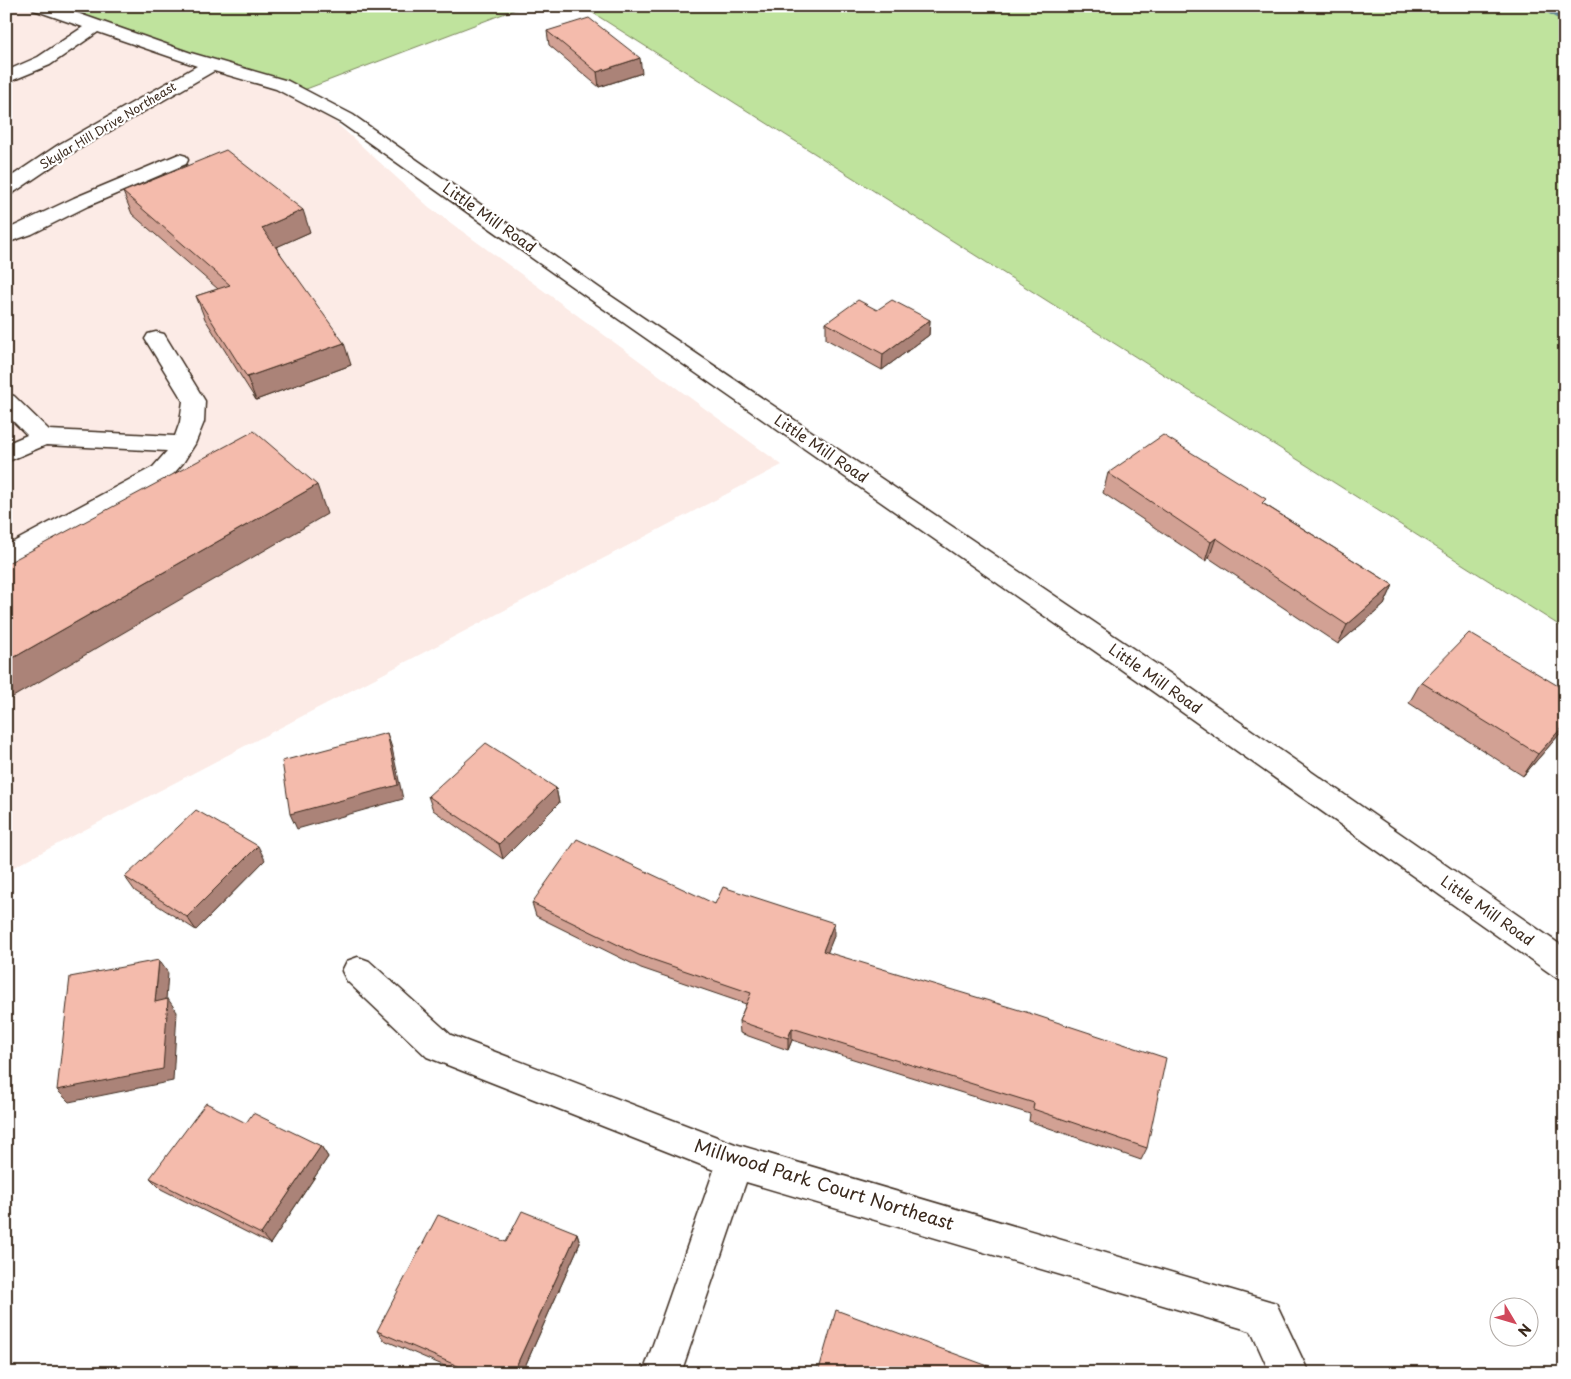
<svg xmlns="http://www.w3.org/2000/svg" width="1571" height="1379" viewBox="0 0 1571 1379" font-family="'Playpen Sans',sans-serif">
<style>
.built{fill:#fcebe6}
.green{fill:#bfe39d;stroke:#7d865e}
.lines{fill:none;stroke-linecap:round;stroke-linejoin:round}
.stream{fill:#678895;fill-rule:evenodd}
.minor-casing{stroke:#3b2a1e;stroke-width:3}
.minor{fill:#fff;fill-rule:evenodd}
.wall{fill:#d2a194;stroke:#3b2a1e}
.shaded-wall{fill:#ab8378;stroke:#3b2a1e}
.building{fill:#f4bbac;stroke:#3b2a1e}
.labels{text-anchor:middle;stroke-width:4.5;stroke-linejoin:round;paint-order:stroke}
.far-street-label{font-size:12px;fill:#3b2a1e;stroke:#fff}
.street-label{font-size:15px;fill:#3b2a1e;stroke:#fff}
.near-street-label{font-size:18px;fill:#3b2a1e;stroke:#fff}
</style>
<rect width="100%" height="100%" fill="#fff"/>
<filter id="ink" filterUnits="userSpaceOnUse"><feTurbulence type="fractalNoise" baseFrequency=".02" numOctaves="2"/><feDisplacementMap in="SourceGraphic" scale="10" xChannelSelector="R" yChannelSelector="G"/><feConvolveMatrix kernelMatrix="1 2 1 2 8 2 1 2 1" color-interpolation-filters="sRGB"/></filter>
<g filter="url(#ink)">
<polygon class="built" points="6,6 57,6 301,91 429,207 782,465 6,871"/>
<g class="green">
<polygon points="56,6 524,6 301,91"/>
<polygon points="582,6 1565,6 1565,629"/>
</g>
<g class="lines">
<polygon class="stream" points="1535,6 1545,6 1565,18 1565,23"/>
<defs>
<g id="minor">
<polygon points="32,6 57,6 191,53 288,81 353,115 608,294 1175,677 1565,948 1565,980 1554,976 1155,693 594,302 341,123 276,89 214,71 72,153 13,193 6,195 6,180 58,145 197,66 98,32 50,65 6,83 6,71 38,57 83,27 34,10"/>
<polygon points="179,154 186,156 188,160 186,164 88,206 32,234 6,243 6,230 74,198"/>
<polygon points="156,332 164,334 205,401 204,422 195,444 183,463 169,479 15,563 6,566 6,546 153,467 167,451 46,445 6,462 6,444 27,435 6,414 6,394 14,396 49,430 175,436 180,422 183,401 145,339 148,334"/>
<polygon points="358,957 369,961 451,1035 735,1144 1276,1303 1309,1373 1270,1373 1251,1331 746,1182 681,1373 643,1373 714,1170 427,1057 347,981 342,971 347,961"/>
</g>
</defs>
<use href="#minor" class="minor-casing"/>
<use href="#minor" class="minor"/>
</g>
<g class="wall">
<polygon points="547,31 642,73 599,87 549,45"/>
<polygon points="123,192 310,232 276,247 351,365 256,400 205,319 196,296 218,289 132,214"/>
<polygon points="877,310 930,320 929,335 882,370 826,339 826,323"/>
<polygon points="1108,473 1264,504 1393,585 1384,605 1338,644 1209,558 1205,561 1103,493"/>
<polygon points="1421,682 1565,690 1565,728 1523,776 1409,703"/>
<polygon points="556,788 559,803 503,859 433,810 428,796"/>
<polygon points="265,860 196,930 135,891 125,877"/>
<polygon points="532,903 715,904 834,936 827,952 1147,1148 1141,1160 1029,1121 1030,1114 792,1040 788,1050 740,1033 739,1021 746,1004 641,968 536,916"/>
<polygon points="246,1123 321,1146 328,1157 270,1244 161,1189 150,1178"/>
<polygon points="577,1233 580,1243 522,1373 461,1373 384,1340 377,1331 506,1242"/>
</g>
<g class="shaded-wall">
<polygon points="640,58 642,73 599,87 597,72"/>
<polygon points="303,210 310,232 270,250 262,228"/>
<polygon points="930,320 929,335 882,370 883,354"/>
<polygon points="344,343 351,365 256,400 247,377"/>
<polygon points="317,485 327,514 6,701 6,662"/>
<polygon points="1216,538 1209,558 1205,561 1211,542"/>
<polygon points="1393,585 1384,605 1338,644 1347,625"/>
<polygon points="1565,724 1565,728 1523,776 1538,754"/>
<polygon points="387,733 392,748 403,799 297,829 290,814"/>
<polygon points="556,788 559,803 503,859 499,844"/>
<polygon points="258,846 265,860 196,930 187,917"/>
<polygon points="834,923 834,936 823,964 823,951"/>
<polygon points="159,960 168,973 165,1014 155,1002"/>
<polygon points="168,999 177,1012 173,1081 69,1102 57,1090"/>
<polygon points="792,1028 792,1040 788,1050 788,1038"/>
<polygon points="321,1146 328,1157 270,1244 261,1234"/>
<polygon points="577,1233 580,1243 522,1373 513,1373"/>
</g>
<g class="building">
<polygon points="589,18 640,58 597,72 547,31"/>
<polygon points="226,150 303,210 262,228 344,343 247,377 196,296 230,285 123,192"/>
<polygon points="858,300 877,310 892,300 930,320 883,354 826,323"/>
<polygon points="254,431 317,485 6,662 6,564"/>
<polygon points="1163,435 1266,499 1262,503 1393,585 1347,625 1216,538 1211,542 1108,473"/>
<polygon points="1469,633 1565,690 1565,724 1538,754 1421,682"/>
<polygon points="387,733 398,785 290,814 282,761"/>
<polygon points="486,743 556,788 499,844 428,796"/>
<polygon points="196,810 258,846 187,917 125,877"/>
<polygon points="577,839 715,904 723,887 834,923 823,951 1026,1012 1166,1058 1147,1148 1033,1109 1034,1103 792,1028 788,1038 739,1021 751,993 639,955 532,903"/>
<polygon points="159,960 155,1002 168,999 163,1069 57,1090 70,977"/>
<polygon points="206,1103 246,1123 253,1113 321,1146 261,1234 150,1178"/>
<polygon points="522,1211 577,1233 513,1373 474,1373 377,1331 438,1215 506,1242"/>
<polygon points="836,1310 1007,1373 818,1373"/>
</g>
</g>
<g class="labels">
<g class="far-street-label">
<text transform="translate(108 126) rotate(-31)" y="4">Skylar Hill Drive Northeast</text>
</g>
<g class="street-label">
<text transform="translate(489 218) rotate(35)" y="5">Little Mill Road</text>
<text transform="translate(821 449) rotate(34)" y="5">Little Mill Road</text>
<text transform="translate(1155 679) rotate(35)" y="5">Little Mill Road</text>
<text transform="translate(1487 911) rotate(35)" y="5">Little Mill Road</text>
</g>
<g class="near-street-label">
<text transform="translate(824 1185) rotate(17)" y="6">Millwood Park Court Northeast</text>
</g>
</g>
<rect width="1571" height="1379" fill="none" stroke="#fff" stroke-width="25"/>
<rect x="12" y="12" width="1546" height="1354" fill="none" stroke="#3b2a1e" stroke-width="2" filter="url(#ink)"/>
<g transform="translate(1514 1322) rotate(128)"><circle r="24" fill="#ffffff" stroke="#b1aaa5"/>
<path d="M0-4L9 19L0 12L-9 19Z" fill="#d1495b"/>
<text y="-8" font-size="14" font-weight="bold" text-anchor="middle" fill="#3b2a1e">N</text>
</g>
</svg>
